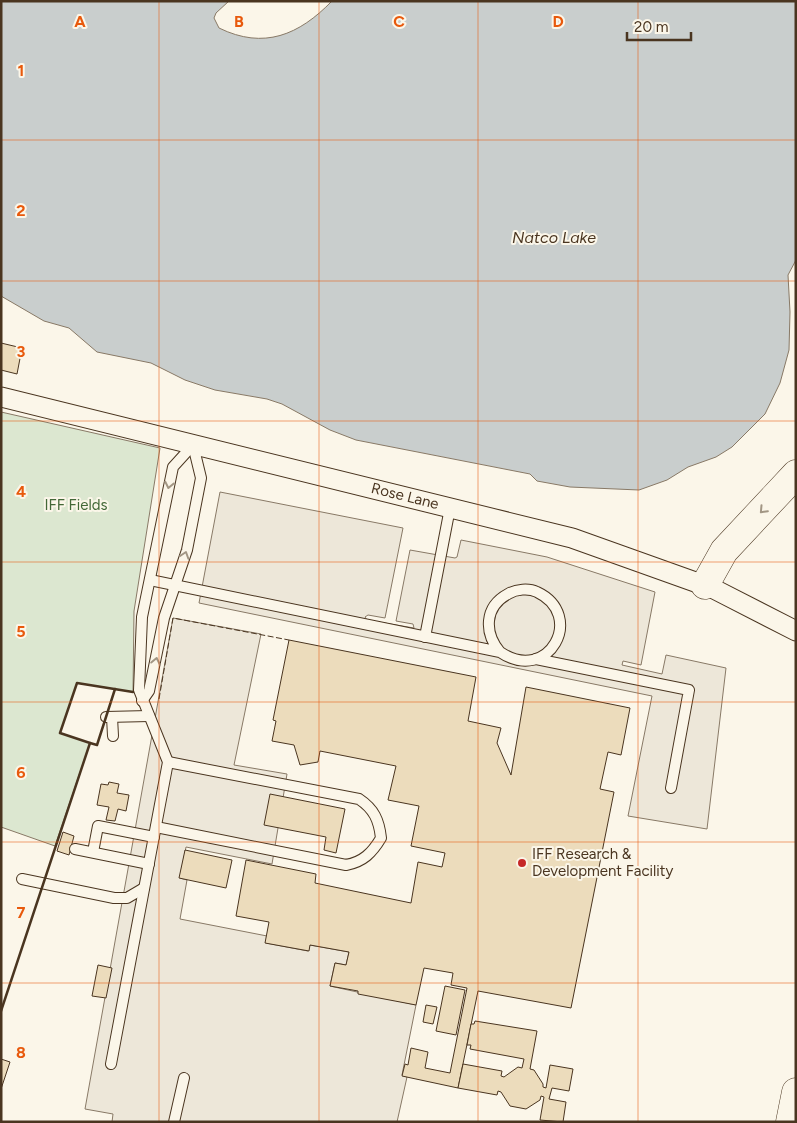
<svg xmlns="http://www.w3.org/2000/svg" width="797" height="1123" viewBox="0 0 797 1123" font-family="Figtree,sans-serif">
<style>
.green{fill:#dce7d0;stroke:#887966}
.parking{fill:#ede7d9;stroke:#887966}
.water{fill:#c9cecd;stroke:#887966}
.building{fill:#ecdcbc;stroke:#4a3520}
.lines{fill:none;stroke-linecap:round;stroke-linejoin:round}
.service-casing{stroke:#4a3520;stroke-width:12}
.minor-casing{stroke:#4a3520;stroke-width:21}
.trunk-casing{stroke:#4a3520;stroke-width:29}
.service{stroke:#fbf6e9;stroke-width:10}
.minor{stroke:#fbf6e9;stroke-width:19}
.trunk{stroke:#fbf6e9;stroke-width:28}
.fence{stroke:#4a3520;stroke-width:1;stroke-dasharray:6 2.5;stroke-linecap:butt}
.wall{stroke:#4a3520;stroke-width:2.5}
.oneway{stroke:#a29684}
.grid{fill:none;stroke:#e8590c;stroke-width:1;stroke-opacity:0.55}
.poi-dot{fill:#c62828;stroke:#fbf6e9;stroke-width:2}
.labels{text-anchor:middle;stroke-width:4;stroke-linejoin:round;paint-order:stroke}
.street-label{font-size:15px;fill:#4a3520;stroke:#fbf6e9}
.park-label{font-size:15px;fill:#436837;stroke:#fbf6e9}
.poi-label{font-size:15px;fill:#4a3520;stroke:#fbf6e9;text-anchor:start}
.water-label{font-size:16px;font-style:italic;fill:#4a3520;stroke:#fbf6e9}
.grid-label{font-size:16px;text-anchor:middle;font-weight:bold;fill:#e8590c;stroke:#fbf6e9;stroke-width:4;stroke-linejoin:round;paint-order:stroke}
</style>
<rect width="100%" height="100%" fill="#fbf6e9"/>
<polygon class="green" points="1,412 160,448 134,611 133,692 77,683 60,733 90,743 55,846 1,827"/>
<g class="parking">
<polygon points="220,492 403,528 385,618 368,615 365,617 367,620 414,628 413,624 396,621 410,550 455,558 457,557 461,540 547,557 655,592 641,665 623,661 622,665 662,674 666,655 726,668 707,829 628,816 652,696 199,603"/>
<polygon points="173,618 261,634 234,765 287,774 272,864 186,847 180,878 187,880 180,919 267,936 266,943 308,951 310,945 349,952 346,965 335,963 330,986 416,1005 402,1075 407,1077 397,1122 112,1122 113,1114 85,1109"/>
</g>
<path class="water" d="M1 1H229L216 13 214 18 219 28C264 50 299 35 332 1H796V260L788 275 790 312 789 350 780 383 765 414 732 447 716 457 688 467 667 480 639 490 570 487 537 481 530 474 356 440 330 430 282 404 267 399 215 390 185 380 151 363 97 352 69 328 44 321 1 296Z"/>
<g class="building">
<polygon points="1,343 22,348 17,374 1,370"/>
<polygon points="289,640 476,677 468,721 501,728 497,743 511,775 526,687 630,708 621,755 608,752 600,789 614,792 571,1008 478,991 458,1088 402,1076 405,1064 408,1065 411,1048 428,1052 425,1068 450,1073 467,988 451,985 453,973 424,968 416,1005 358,994 358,991 330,986 335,963 346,965 349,952 310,945 309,951 265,943 269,922 236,916 246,860 316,874 315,883 411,903 418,862 442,867 445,853 411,846 419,806 388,800 396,766 320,751 318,762 300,765 294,745 272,741 276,721 273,720"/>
<polygon points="109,782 119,784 117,793 129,795 126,811 118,809 115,821 106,820 109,807 97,805 101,784 108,785"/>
<polygon points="270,794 345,809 336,853 324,850 326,837 264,825"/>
<polygon points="63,832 74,836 69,855 57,851"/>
<polygon points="185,850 232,860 226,888 179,878"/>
<polygon points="98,965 112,968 106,998 92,996"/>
<polygon points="445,986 465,990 456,1035 436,1031"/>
<polygon points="426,1005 437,1007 433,1024 423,1022"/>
<polygon points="475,1021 537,1031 530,1069 534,1070 543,1084 543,1087 546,1088 550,1065 573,1069 569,1091 552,1088 549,1099 566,1102 563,1122 540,1120 544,1097 541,1096 540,1100 526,1109 510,1106 501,1092 498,1091 497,1095 458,1088 463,1064 502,1071 501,1076 504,1077 518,1067 522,1068 524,1059 470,1049 471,1045 467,1045 471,1024 474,1024"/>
<polygon points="1,1059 10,1062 1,1089"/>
</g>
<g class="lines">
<defs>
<g id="service">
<path d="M150 580 500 652C549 685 586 615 537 592 529 588 516 589 508 594 484 607 484 633 500 652"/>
<polyline points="425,637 450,508"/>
<polyline points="536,659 689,690 671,788"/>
<polyline points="142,701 149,691 164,618 187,550 201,478 193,445"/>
<polyline points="106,717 149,716"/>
<polyline points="112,717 113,736"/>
<path d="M156 827 346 865C363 862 372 853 381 838 379 820 374 809 359 799L168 762"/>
<polyline points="75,849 149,864"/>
<polyline points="93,852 98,826 154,837"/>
<polyline points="22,879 114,898 127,898 144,888"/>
<polyline points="111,1064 168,762 139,690 142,617 173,467 193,445"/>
<polyline points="174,1122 184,1078"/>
</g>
<polyline id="minor" points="1,397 572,538 712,588 796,631"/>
<g id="trunk">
<polyline points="705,585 724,551 796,474"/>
<polyline points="790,1122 796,1092"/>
</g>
</defs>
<use href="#service" class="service-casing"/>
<use href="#minor" class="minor-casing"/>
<use href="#trunk" class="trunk-casing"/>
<use href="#service" class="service"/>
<use href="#minor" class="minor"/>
<use href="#trunk" class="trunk"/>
<polyline class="fence" points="159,699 173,618 289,640"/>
<g class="wall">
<polyline points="90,743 97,745 115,689"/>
<polyline points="1,1011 90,743 60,733 77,683 133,692"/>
</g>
</g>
<defs><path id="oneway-chevron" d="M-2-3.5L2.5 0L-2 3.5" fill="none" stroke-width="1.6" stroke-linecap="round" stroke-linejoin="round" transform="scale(1.25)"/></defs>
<g class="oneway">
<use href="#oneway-chevron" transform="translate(169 485) rotate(102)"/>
<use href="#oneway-chevron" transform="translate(763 510) rotate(133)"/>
<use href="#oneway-chevron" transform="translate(185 555) rotate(-72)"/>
<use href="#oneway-chevron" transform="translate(156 661) rotate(-78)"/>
</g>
<path class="grid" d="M159 1V1122M319 1V1122M478 1V1122M638 1V1122M1 140H796M1 281H796M1 421H796M1 562H796M1 702H796M1 842H796M1 983H796"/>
<circle class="poi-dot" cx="522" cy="863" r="5"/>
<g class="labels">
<g class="street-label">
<text transform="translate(405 496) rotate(14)" y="5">Rose Lane</text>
</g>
<g class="park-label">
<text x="76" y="510">IFF Fields</text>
</g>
<g class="poi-label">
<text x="532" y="859">IFF Research &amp;<tspan x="532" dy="17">Development Facility</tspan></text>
</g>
<g class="water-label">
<text x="554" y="243">Natco Lake</text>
</g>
</g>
<g class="grid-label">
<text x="80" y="27">A</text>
<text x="239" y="27">B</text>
<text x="399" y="27">C</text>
<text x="558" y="27">D</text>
<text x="21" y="76">1</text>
<text x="21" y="216">2</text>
<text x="21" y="357">3</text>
<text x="21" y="497">4</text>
<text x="21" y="637">5</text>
<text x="21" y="778">6</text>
<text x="21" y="918">7</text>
<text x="21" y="1058">8</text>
</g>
<rect width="797" height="1123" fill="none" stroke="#4a3520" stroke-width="5"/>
<path d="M627 32v8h64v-8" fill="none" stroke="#4a3520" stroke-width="2.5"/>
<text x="634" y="32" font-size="15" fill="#4a3520" stroke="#fbf6e9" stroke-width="4" paint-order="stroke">20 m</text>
</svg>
